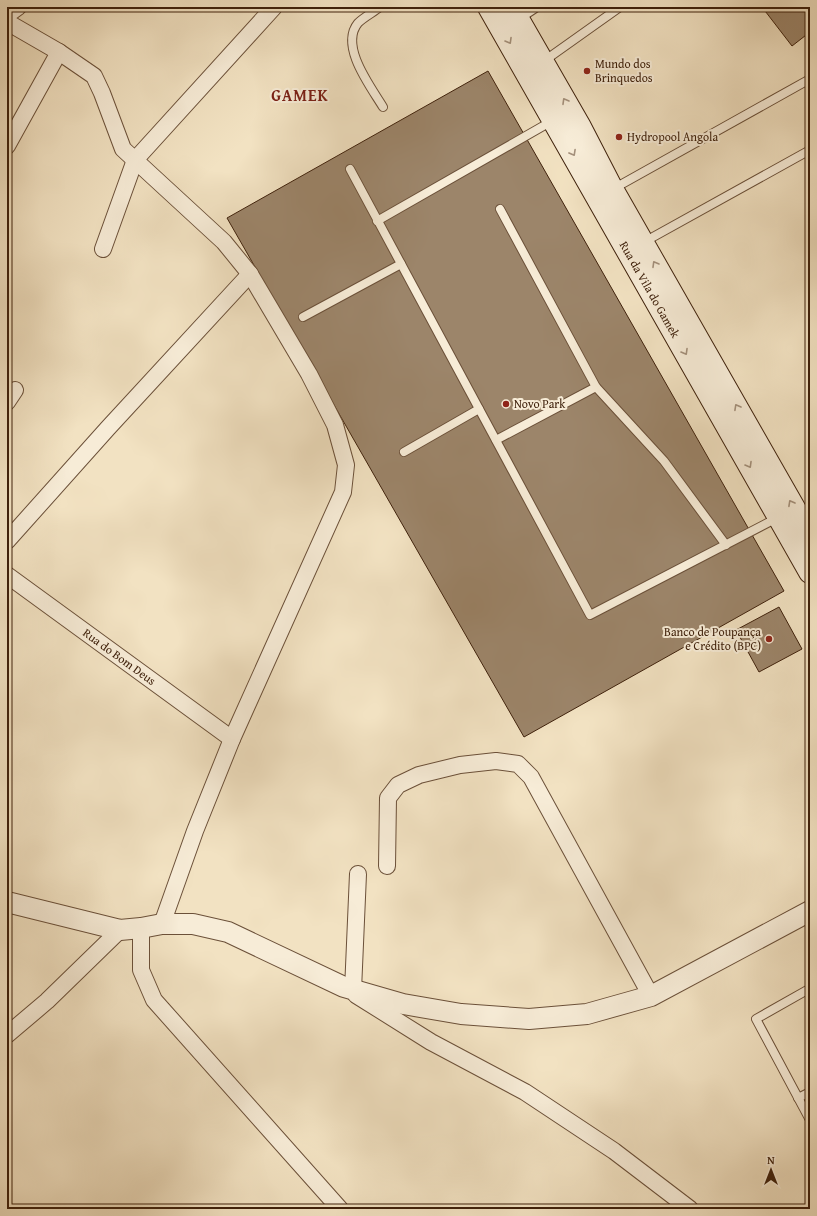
<svg xmlns="http://www.w3.org/2000/svg" width="817" height="1216" viewBox="0 0 817 1216" font-family="'Gentium Book Plus',serif">
<style>
.building{fill:#9c856a;stroke:#3e200b}
.lines{fill:none;stroke-linecap:round;stroke-linejoin:round}
.service-casing{stroke:#6b5039;stroke-width:10}
.minor-casing{stroke:#6b5039;stroke-width:18}
.tertiary-casing{stroke:#6b5039;stroke-width:22}
.secondary-casing{stroke:#3e200b;stroke-width:24}
.service{stroke:#f7ecd7;stroke-width:8}
.minor{stroke:#f7ecd7;stroke-width:16}
.tertiary{stroke:#f7ecd7;stroke-width:20}
.secondary{stroke:#f7ecd7;stroke-width:22}
.oneway{stroke:#a4907b}
.poi-dot{fill:#8f2418;stroke:#f7ecd7;stroke-width:1.5}
.labels{text-anchor:middle;stroke-width:4;stroke-linejoin:round;paint-order:stroke}
.poi-label{font-size:12px;fill:#3e200b;stroke:#f7ecd7;text-anchor:start}
.street-label{font-size:12px;fill:#3e200b;stroke:#f7ecd7}
.district-label{font-size:16px;font-weight:bold;letter-spacing:1px;fill:#7a1f14;stroke:#f7ecd7}
</style>
<rect width="100%" height="100%" fill="#f2e2c2"/>
<filter id="stains"><feTurbulence type="fractalNoise" baseFrequency=".005" numOctaves="4"/><feColorMatrix values="0 0 0 0 .2 0 0 0 0 .09 0 0 0 0 .02 0 0 0 .5 -.17"/></filter>
<radialGradient id="worn" r=".72"><stop offset=".6" stop-color="#630" stop-opacity="0"/><stop offset="1" stop-color="#630" stop-opacity=".3"/></radialGradient>
<g class="building">
<polygon points="762,7 810,7 810,32 792,46"/>
<polygon points="488,71 784,591 524,737 227,218"/>
<polygon points="779,607 802,649 759,672 736,630"/>
</g>
<g class="lines">
<defs>
<g id="service">
<path d="M380 7C374 12 364 17 358 23 339 46 371 87 383 107"/>
<polyline points="519,19 537,7"/>
<polyline points="544,61 620,7"/>
<polyline points="350,169 590,615 779,517"/>
<polyline points="613,189 810,79"/>
<polyline points="377,221 552,121"/>
<polyline points="644,242 810,150"/>
<polyline points="303,317 401,264"/>
<polyline points="596,387 664,461 726,545"/>
<polyline points="496,440 596,387 500,209"/>
<polyline points="404,452 479,409"/>
<polyline points="810,991 809,989 756,1019 810,1120"/>
<polyline points="798,1098 810,1092"/>
</g>
<g id="minor">
<polyline points="7,15 18,7"/>
<polyline points="7,22 59,52 94,76 102,93 123,149 224,242 250,274 309,374 335,425 346,465 343,492 232,739 195,831 162,924"/>
<polyline points="7,146 59,52"/>
<polyline points="103,249 135,160 274,7"/>
<polyline points="7,402 15,390"/>
<polyline points="7,541 108,428 250,274"/>
<path id="s1" d="M7 575 232 739"/>
<polyline points="387,866 388,798 398,785 419,775 460,765 496,761 518,764 531,777 651,996"/>
<polyline points="141,928 141,970 154,1000 340,1209"/>
<polyline points="353,990 358,874"/>
<polyline points="356,995 431,1042 525,1092 614,1151 690,1209"/>
<polyline points="7,1035 47,1001 120,930"/>
</g>
<polyline id="tertiary" points="7,902 120,930 141,928 162,924 193,924 228,932 344,987 403,1004 461,1014 529,1019 587,1014 651,996 810,911"/>
<g id="secondary">
<path id="s2" d="M489 7 810 572"/>
<polyline points="511,7 580,127 612,189 810,536"/>
</g>
</defs>
<use href="#service" class="service-casing"/>
<use href="#minor" class="minor-casing"/>
<use href="#tertiary" class="tertiary-casing"/>
<use href="#secondary" class="secondary-casing"/>
<use href="#service" class="service"/>
<use href="#minor" class="minor"/>
<use href="#tertiary" class="tertiary"/>
<use href="#secondary" class="secondary"/>
</g>
<defs><path id="oneway-chevron" d="M-2-3.5L2.5 0L-2 3.5" fill="none" stroke-width="1.6" stroke-linecap="round" stroke-linejoin="round"/></defs>
<g class="oneway">
<use href="#oneway-chevron" transform="translate(509 41) rotate(60)"/>
<use href="#oneway-chevron" transform="translate(565 101) rotate(-120)"/>
<use href="#oneway-chevron" transform="translate(573 153) rotate(61)"/>
<use href="#oneway-chevron" transform="translate(655 264) rotate(-120)"/>
<use href="#oneway-chevron" transform="translate(685 352) rotate(60)"/>
<use href="#oneway-chevron" transform="translate(737 407) rotate(-119)"/>
<use href="#oneway-chevron" transform="translate(749 465) rotate(60)"/>
<use href="#oneway-chevron" transform="translate(791 503) rotate(-119)"/>
</g>
<g class="poi-dot">
<circle cx="587" cy="71" r="4"/>
<circle cx="619" cy="137" r="4"/>
<circle cx="506" cy="404" r="4"/>
<circle cx="769" cy="639" r="4"/>
</g>
<g class="labels">
<g class="poi-label">
<text x="595" y="68">Mundo dos<tspan x="595" dy="14">Brinquedos</tspan></text>
<text x="627" y="141">Hydropool Angola</text>
<text x="514" y="408">Novo Park</text>
<text x="761" y="636" text-anchor="end">Banco de Poupança<tspan x="761" dy="14">e Crédito (BPC)</tspan></text>
</g>
<g class="street-label">
<text dy="4" stroke="none"><textPath href="#s2" startOffset="325">Rua da Vila do Gamek</textPath></text>
<text dy="4" stroke="none"><textPath href="#s1" startOffset="139">Rua do Bom Deus</textPath></text>
</g>
<g class="district-label">
<text x="300" y="101">GAMEK</text>
</g>
</g>
<rect width="817" height="1216" fill="none" stroke="#f2e2c2" stroke-width="24"/>
<rect x="8" y="8" width="801" height="1200" fill="none" stroke="#3e200b" stroke-width="2"/>
<rect x="12" y="12" width="793" height="1192" fill="none" stroke="#3e200b"/>
<g transform="translate(771 1170)" stroke="#f7ecd7" stroke-width="3" paint-order="stroke">
<path d="M0-3L7 15L0 10L-7 15Z" fill="#3e200b"/>
<text y="-6" font-size="11" font-weight="bold" text-anchor="middle" fill="#3e200b">N</text>
</g>
<rect width="100%" height="100%" filter="url(#stains)"/>
<rect width="100%" height="100%" fill="url(#worn)"/>
</svg>
